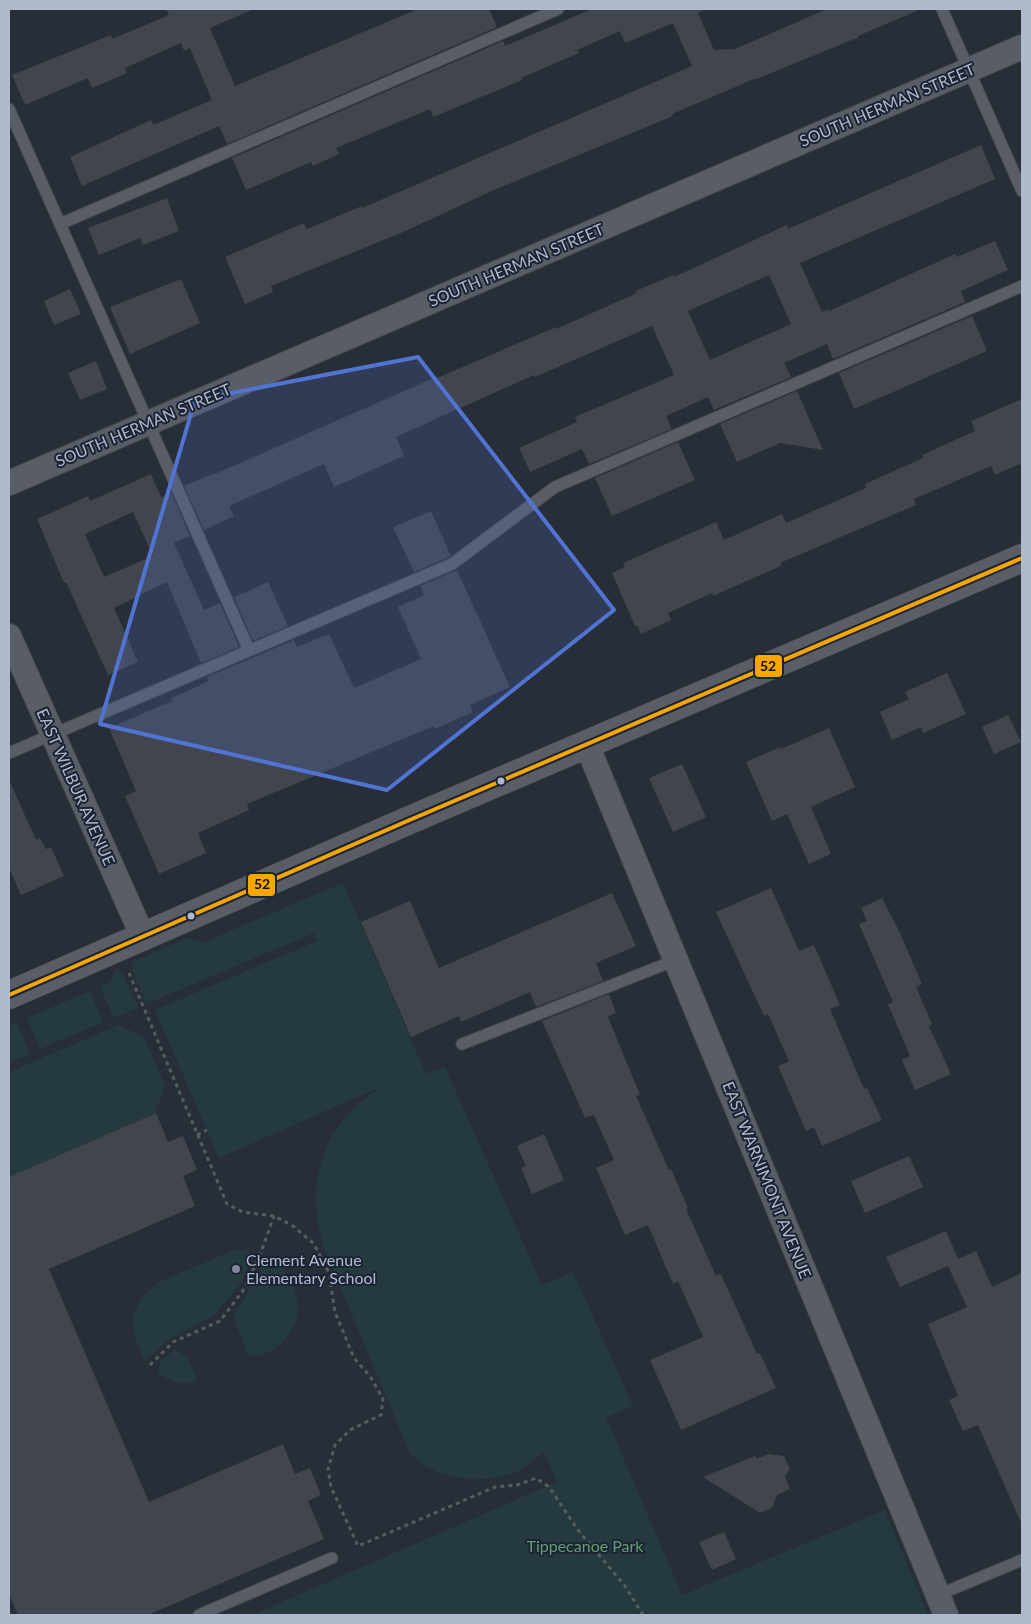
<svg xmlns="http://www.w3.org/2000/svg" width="1031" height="1624" viewBox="0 0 1031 1624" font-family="Lato,sans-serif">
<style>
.green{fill:#243a3f}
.building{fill:#40454e;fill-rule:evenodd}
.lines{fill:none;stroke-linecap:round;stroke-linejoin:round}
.service-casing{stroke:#454951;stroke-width:13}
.minor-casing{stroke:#454951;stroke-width:26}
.tertiary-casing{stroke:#454951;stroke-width:29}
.path{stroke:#565c63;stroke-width:3;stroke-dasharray:4 4;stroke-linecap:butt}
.service{stroke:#585d66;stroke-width:11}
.minor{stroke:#585d66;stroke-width:24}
.tertiary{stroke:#585d66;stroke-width:28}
.bus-1-casing{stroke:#1b2434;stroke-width:8}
.bus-1{stroke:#f7a600;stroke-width:4}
.marked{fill:#5174d3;fill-opacity:0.2;stroke:#5174d3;stroke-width:4;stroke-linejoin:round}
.bus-dot{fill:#b1baca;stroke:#1b2434;stroke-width:2}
.poi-dot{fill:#818997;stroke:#1b2434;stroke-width:2}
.labels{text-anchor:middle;stroke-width:4;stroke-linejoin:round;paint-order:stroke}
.street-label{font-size:16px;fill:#b1baca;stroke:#1b2434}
.poi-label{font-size:16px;fill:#b1baca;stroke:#1b2434;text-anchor:start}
.park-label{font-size:16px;fill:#669d74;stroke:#1b2434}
.line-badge{stroke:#1b2434;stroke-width:2}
.pale-badge-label{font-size:14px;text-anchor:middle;font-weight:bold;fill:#111}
</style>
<rect width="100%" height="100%" fill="#282e38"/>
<g class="green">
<path d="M343 883 426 1074 445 1067 542 1285 573 1272 633 1406 606 1417 682 1595 885 1510 928 1615H252L557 1482 544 1452C537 1457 530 1464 522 1469 494 1484 453 1482 426 1466 420 1463 415 1458 410 1454L324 1248C312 1209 313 1176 330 1139 334 1130 349 1114 356 1106 363 1099 373 1094 380 1087L219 1158 155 1010 317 941 314 933 146 1004 133 972 132 962 188 938 202 943Z"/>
<polygon points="116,968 124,976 138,1008 114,1018 100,987 111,982"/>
<polygon points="90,991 103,1022 40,1049 27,1018"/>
<polygon points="17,1023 30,1054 9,1063 9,1026"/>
<polygon points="119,1025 144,1037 165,1086 155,1113 9,1177 9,1072"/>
<polygon points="249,1249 249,1263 242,1282 213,1316 168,1340 145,1361 135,1338 133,1316 140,1300 157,1283 234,1250"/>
<path d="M272 1257C285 1269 298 1288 298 1308 299 1331 272 1361 248 1355L233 1316 248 1292 263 1263Z"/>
<polygon points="175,1349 186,1356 196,1375 196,1382 177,1383 158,1374 160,1362"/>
</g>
<g class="building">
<polygon points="166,9 254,9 210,28 235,86 418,9 489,9 497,27 227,144 219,126 82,186 70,157 151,120 153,125 212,100 190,48 184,51 181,43 125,68 127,73 92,88 88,78 25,105 12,75 111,35 112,39 169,15"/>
<polygon points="592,9 706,9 698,13 714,50 735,49 827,9 921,9 858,36 859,37 754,80 754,79 672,114 673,116 494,190 401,233 271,286 273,292 245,304 225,257 304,223 307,229 362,206 362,208 692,66 673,23 625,43 620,31 577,50 579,53 521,78 522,80 433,117 430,109 336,148 339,154 313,166 311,162 246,190 232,158 503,41 505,46"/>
<path d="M981 145 995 179 800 263 822 312 829 309V311L955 254 957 257 995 241 1008 270 961 291 965 302 833 359 827 344 784 363 791 377 714 410 708 397 666 416 672 429 589 464 582 449 530 472 519 448 577 422 575 417 674 375 652 326 535 377 534 375 396 437 404 456 334 487 324 464 229 506 234 516 204 530 184 486 215 473V474L436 377 437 378 556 327V329L637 293 636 291 673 275 674 277 787 225 788 229ZM769 275 791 324 710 360 688 311Z"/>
<polygon points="167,198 179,231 143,245 140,238 99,255 88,228"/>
<polygon points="181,279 200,323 130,354 110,307"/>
<polygon points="70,289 81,314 54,325 44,301"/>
<polygon points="972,316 987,351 854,409 839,373"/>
<polygon points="96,361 107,389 80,400 68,373"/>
<polygon points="797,391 823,450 780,443 737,462 720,424"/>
<polygon points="1022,399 1022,463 995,475 991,466 914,499 916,505 780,563 781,566 742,583 713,596 712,593 668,613 671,620 641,634 637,625 635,626 612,573 625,567 623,563 716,522 724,540 782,514 786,523 866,488 865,484 923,458 922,455 975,431 971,421"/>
<polygon points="678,442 695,480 612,516 595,478"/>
<path d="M151 474 161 497 171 492 190 536 174 543 204 610 220 603 239 647 201 663 167 582 114 608 138 662 108 675 66 582 64 583 37 519 88 496 90 501ZM133 512 153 556 104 577 85 534Z"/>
<polygon points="431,511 451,556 414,572 393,527"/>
<polygon points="457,570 510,687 470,705 473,712 435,729 434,726 247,804 249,810 198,833 206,853 159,874 125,796 136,791 109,728 172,701 171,698 209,681 207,677 294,640 297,647 329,634 354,688 421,659 398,607 424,595 420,586"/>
<polygon points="268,582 288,626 253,641 234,597"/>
<polygon points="947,673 966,714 923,733 921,727 892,740 880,712 909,699 905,692"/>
<polygon points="1008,715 1021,742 994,754 982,727"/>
<polygon points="829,728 855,787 811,807 831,854 809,864 787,814 772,821 746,762 780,747 781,749"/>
<polygon points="682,764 706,817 673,832 649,778"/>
<polygon points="9,780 36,840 40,838 46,849 51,847 64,876 21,895 9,868"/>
<polygon points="771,888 799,951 814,945 840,1005 830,1009 864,1089 867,1088 882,1120 822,1146 814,1127 806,1131 778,1066 789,1061 768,1014 764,1016 716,912"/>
<polygon points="612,893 636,946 596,963 603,981 536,1007 530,992 461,1022 459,1016 411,1037 361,922 410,901 439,968"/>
<polygon points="882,898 900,933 922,984 916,987 932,1024 929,1026 951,1074 915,1090 902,1060 910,1056 888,1004 893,1002 859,924 867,921 861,908"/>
<polygon points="609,994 616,1013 608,1017 640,1095 636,1096 669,1170 671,1169 688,1208 686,1209 716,1276 721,1274 757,1354 760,1353 776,1388 681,1430 650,1360 703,1337 678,1281 673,1284 648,1225 625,1235 596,1168 614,1160 594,1115 585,1118 542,1021"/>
<polygon points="156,1113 168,1142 183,1136 197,1170 183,1176 195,1206 49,1269 149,1502 283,1444 295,1474 310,1468 321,1495 308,1501 324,1539 148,1615 18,1615 9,1594 9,1177"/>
<polygon points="544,1134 564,1180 532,1194 521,1168 526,1166 517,1146"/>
<polygon points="909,1156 923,1187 865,1213 851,1181"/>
<polygon points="946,1231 958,1259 976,1251 992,1287 1022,1273 1022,1525 978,1425 963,1431 949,1400 958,1396 928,1324 967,1307 948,1266 900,1287 886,1257"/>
<polygon points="768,1454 784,1456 790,1469 785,1477 790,1489 777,1495 772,1508 760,1513 703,1477 755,1456 757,1459"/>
<polygon points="724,1532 736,1559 712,1570 699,1542"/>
</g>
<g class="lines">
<defs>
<g id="service">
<polyline points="942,9 1022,191"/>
<polyline points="9,109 249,650"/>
<polyline points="60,224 558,9"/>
<polyline points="9,753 452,564 555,487 1022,286"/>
<polyline points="462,1044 676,960"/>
<polyline points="938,1595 1022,1560"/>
<polyline points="199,1615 332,1558"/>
</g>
<g id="minor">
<polyline points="9,483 1022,47"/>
<polyline points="9,636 143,937"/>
<polyline points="587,745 946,1615"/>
</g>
<polyline id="tertiary" points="9,995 405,822 1022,558"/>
</defs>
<use href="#service" class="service-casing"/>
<use href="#minor" class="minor-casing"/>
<use href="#tertiary" class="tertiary-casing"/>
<g class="path">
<polyline points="129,973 227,1204 243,1212 274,1216 293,1226 314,1244 329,1273 335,1312 354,1358 370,1376 383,1399 381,1415 350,1430 335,1445 328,1469 331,1487 358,1546 495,1487 517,1485 536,1478 549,1487 578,1530 625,1586 643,1615"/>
<polyline points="197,1135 207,1130"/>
<polyline points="150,1365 173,1342 220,1321 245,1288 261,1252 274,1216"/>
</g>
<use href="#service" class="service"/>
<use href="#minor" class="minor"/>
<use href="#tertiary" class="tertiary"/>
<defs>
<polyline id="bus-1" points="9,995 405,822 1022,558"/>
</defs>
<use href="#bus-1" class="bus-1-casing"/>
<use href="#bus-1" class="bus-1"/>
</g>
<path class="marked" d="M418 357 614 610 387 790 100 724 195 400Z"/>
<g class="bus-dot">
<circle cx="501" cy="781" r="4.5"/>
<circle cx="191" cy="916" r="4.5"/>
</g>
<circle class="poi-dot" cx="236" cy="1269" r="5"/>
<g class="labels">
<g class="street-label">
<text transform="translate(887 105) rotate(-23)" y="6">SOUTH HERMAN STREET</text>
<text transform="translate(516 265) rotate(-23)" y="6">SOUTH HERMAN STREET</text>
<text transform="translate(143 425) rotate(-23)" y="6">SOUTH HERMAN STREET</text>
<text transform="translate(76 787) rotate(66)" y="6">EAST WILBUR AVENUE</text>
<text transform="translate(767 1180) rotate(68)" y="6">EAST WARNIMONT AVENUE</text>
</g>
<g class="poi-label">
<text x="246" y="1266">Clement Avenue<tspan x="246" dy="18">Elementary School</tspan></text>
</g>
<g class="park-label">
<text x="585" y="1552">Tippecanoe Park</text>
</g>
</g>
<g class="line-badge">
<rect x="754" y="654" width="29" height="24" rx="5" fill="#f7a600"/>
<rect x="247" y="873" width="29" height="24" rx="5" fill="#f7a600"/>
</g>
<g class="pale-badge-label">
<text x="768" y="671">52</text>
<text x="262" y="889">52</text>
</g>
<rect width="1031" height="1624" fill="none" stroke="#b1baca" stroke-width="20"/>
</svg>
